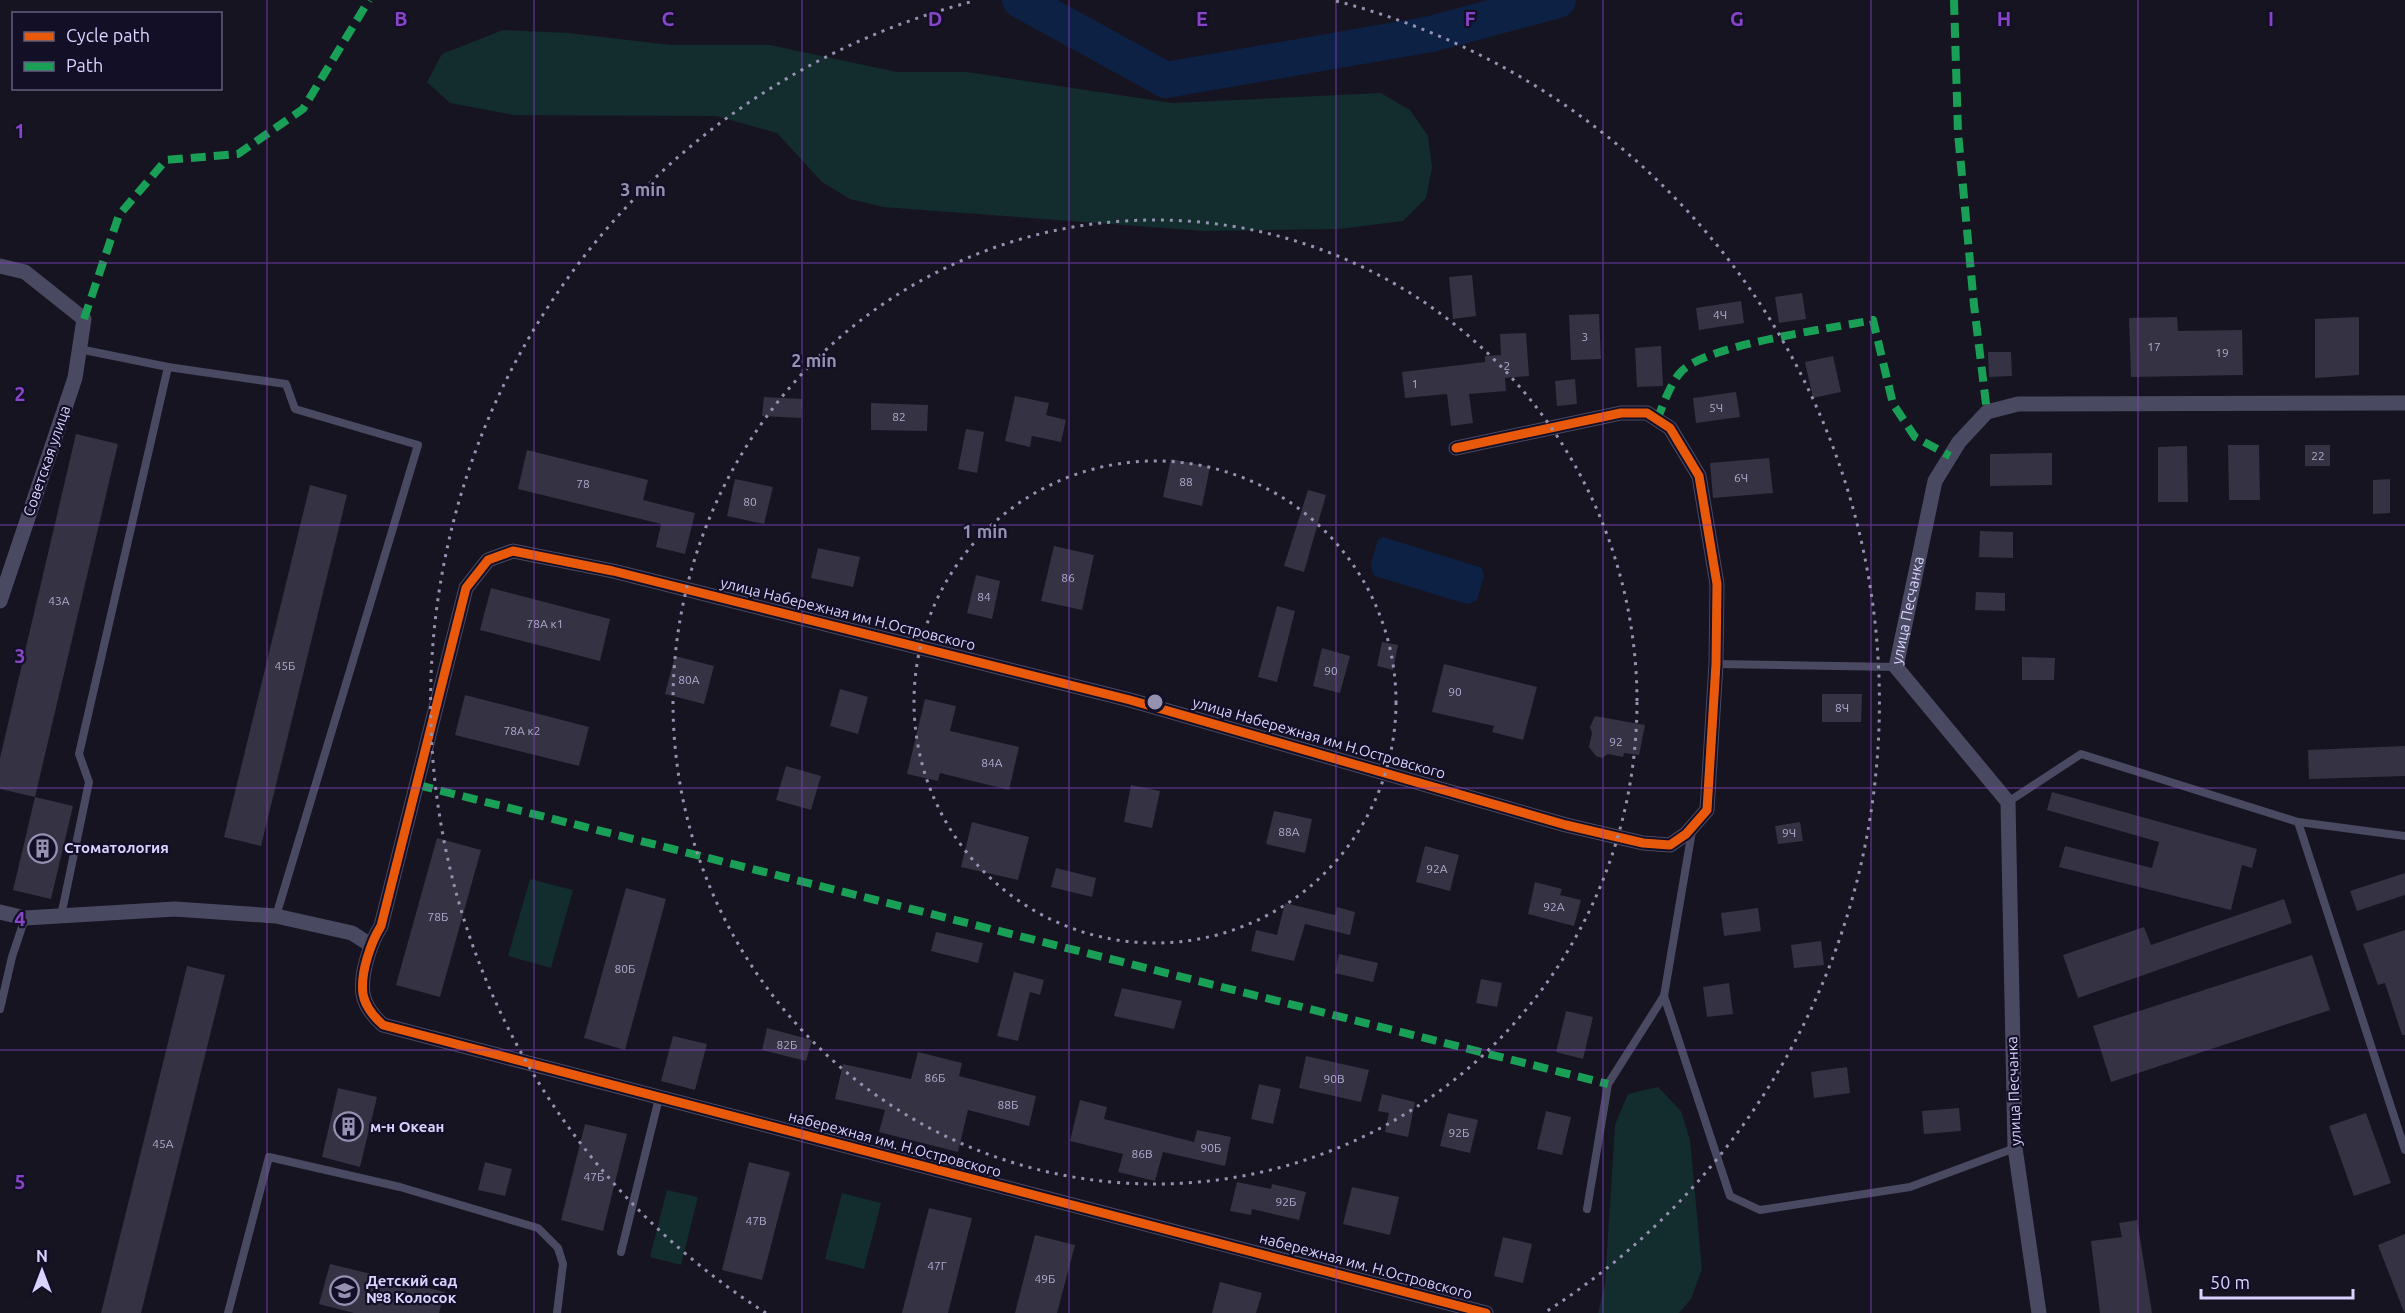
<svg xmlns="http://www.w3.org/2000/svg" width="2405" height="1313" viewBox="0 0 2405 1313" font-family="Ubuntu,sans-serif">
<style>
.green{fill:#132c2d}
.water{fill:#0d2144}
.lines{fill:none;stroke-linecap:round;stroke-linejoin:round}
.river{stroke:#0d2144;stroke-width:36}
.building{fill:#343243}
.service{stroke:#4a4962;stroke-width:8}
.minor{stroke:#4a4962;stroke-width:15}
.quiet{stroke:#1a9f57;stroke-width:8;stroke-dasharray:15 8;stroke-linecap:butt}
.cycleway-casing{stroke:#130f26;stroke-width:13}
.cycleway{stroke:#e8590c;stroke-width:9}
.grid{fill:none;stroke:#8945c9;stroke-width:1.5;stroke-opacity:0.55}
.ring{fill:none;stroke:#9591b1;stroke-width:3;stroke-dasharray:3 6}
.labels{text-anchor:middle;stroke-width:4.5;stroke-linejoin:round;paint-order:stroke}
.number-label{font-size:12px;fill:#b0acd0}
.street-label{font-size:15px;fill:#d9d4ff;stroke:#130f26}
.poi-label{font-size:15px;font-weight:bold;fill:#d9d4ff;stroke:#130f26;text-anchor:start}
.grid-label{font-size:20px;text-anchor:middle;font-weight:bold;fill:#8945c9;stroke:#130f26;stroke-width:4.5;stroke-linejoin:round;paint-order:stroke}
.centre{fill:#9591b1;stroke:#130f26;stroke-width:3}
.ring-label{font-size:18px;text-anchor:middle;font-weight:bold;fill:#9591b1;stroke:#130f26;stroke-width:4.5;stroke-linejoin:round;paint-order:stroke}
</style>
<rect width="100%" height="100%" fill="#161421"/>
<g class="green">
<polygon points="503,30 568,33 671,45 770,45 897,72 967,72 1172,103 1381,93 1410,110 1428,136 1432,168 1426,198 1403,221 1339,229 1204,231 883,207 850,199 822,182 777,133 716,116 514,115 450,103 427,82 442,54"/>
<polygon points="530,879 573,890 551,968 508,956"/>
<polygon points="1658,1087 1681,1111 1690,1140 1702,1269 1691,1299 1679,1313 1598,1313 1605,1284 1615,1125 1628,1094"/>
<polygon points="667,1190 698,1197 681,1265 650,1257"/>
<polygon points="842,1193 881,1203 864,1269 825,1259"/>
</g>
<path class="water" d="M1383 537 1482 568 1484 576 1477 600 1469 604 1460 602 1375 576C1367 566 1375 552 1378 540Z"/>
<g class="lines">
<polyline class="river" points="1020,0 1166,80 1431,34 1558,0"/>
</g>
<g class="building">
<polygon points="1472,275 1476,316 1453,319 1449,277"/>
<polygon points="1802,293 1806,319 1779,323 1775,297"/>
<polygon points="1741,301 1744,323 1699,330 1696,308"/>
<polygon points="1599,314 1601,359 1571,360 1569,315"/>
<polygon points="2177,317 2178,331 2242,330 2243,375 2131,377 2129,318"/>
<polygon points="2359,317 2359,375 2315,378 2315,319"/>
<polygon points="1526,333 1529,376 1505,378 1506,391 1469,394 1473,423 1451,426 1447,394 1405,398 1402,372 1485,362 1485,356 1501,355 1500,334"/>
<polygon points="1661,346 1663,386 1637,387 1635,348"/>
<polygon points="1988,352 2011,352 2012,376 1989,377"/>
<polygon points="1833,356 1841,392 1813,398 1805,362"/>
<polygon points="1575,379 1577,404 1557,406 1555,381"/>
<polygon points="1736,392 1740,417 1696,423 1693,398"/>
<polygon points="1015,396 1049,403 1046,415 1066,420 1061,442 1032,436 1030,447 1005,441"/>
<polygon points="764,397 802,399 801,418 762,416"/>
<polygon points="871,403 928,405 927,431 871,430"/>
<polygon points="966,429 984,432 977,473 958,469"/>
<polygon points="76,434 118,444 35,797 0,789 0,758"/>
<polygon points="2228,445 2259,445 2260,500 2229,500"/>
<rect x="2305" y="445" width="25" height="21"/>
<polygon points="2187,446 2188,502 2158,502 2158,447"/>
<polygon points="527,450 648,480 643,500 695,513 685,554 656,547 661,524 518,489"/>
<polygon points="2052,453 2052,485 1990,486 1990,454"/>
<polygon points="1769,458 1773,493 1713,498 1710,463"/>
<polygon points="1171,459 1210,467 1202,506 1163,497"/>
<polygon points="735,479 773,487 764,524 727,516"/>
<polygon points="2390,479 2390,513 2373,514 2373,480"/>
<polygon points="310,485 347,495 261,846 224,837"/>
<polygon points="1308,490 1326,495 1304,572 1284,566"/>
<polygon points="1980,531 2013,532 2013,558 1979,557"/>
<polygon points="1054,546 1094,555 1082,610 1041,601"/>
<polygon points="818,548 860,557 853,587 811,578"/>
<polygon points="976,575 1000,581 992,619 967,613"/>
<polygon points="491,588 610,619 600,661 480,630"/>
<polygon points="1976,592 2005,593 2005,611 1975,610"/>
<polygon points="1277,606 1295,611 1277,682 1258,677"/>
<polygon points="1382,642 1398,645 1393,670 1377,666"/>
<polygon points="1322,648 1350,656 1340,693 1313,686"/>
<polygon points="675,656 714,666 704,704 665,694"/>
<polygon points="2022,657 2055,658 2054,680 2022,680"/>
<polygon points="1444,664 1537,687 1523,740 1492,732 1494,726 1432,712"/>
<polygon points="840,689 868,697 858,734 830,726"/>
<polygon points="1822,694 1862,694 1861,722 1822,722"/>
<polygon points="465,695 589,727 579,766 455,735"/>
<polygon points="925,699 956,706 950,731 1019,747 1009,790 940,773 938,781 907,774"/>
<polygon points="1595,716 1645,725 1639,755 1624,753 1623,757 1608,754 1602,758 1596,756 1589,747 1592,733 1590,727"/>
<polygon points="2405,746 2405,776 2309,779 2308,750"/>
<polygon points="786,766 821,776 811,810 776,800"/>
<polygon points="1131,785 1160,791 1152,828 1124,822"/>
<polygon points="2052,792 2257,849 2252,868 2242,865 2231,910 2059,867 2065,846 2152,868 2159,842 2047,810"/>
<polygon points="35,797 73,806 51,899 13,890"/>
<polygon points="1274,811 1312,819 1305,853 1266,844"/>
<polygon points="972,822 1029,837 1018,880 961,867"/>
<polygon points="1800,822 1803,841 1778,844 1775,826"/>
<polygon points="437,838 481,850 440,997 396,985"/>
<polygon points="1425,846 1459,855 1450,891 1416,882"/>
<polygon points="1056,868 1096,878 1092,897 1051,887"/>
<polygon points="2405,873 2405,895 2357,911 2350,891"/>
<polygon points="1535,882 1562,889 1560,895 1581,900 1574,926 1528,914"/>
<polygon points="626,888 666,899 625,1050 584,1038"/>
<polygon points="2284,899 2292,923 2078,998 2063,955 2144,927 2151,945"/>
<polygon points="1285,903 1335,915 1337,907 1355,912 1350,935 1305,924 1294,961 1251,951 1256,930 1277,935"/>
<polygon points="1758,908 1761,931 1724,936 1721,913"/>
<polygon points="2405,930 2405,1035 2402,1035 2385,983 2378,985 2363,944"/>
<polygon points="936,932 983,943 978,963 931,951"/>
<polygon points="1821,941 1824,965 1794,968 1791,945"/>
<polygon points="1339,954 1378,963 1373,982 1335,973"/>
<polygon points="2312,955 2330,1010 2111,1082 2093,1026"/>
<polygon points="187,966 225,975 141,1313 101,1313"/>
<polygon points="1014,972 1044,980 1040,995 1030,992 1018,1041 997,1036"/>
<polygon points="1481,979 1502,983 1497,1007 1476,1003"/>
<polygon points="1729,983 1733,1014 1707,1017 1703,987"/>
<polygon points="1122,988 1182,1001 1174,1029 1114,1016"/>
<polygon points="1566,1011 1593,1017 1583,1059 1556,1052"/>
<polygon points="767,1028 812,1040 806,1061 762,1050"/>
<polygon points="673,1036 707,1044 695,1090 661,1081"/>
<polygon points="918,1052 962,1063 959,1076 1036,1096 1029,1126 968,1110 958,1152 879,1132 885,1110 835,1099 843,1064 911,1079"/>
<polygon points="1306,1056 1369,1070 1361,1102 1299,1088"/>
<polygon points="1847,1067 1850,1093 1814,1098 1811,1072"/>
<polygon points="1259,1084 1281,1089 1273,1124 1251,1119"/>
<polygon points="338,1088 377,1097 360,1167 322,1157"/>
<polygon points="1382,1094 1415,1102 1408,1137 1385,1132 1389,1113 1378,1111"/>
<polygon points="1080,1100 1107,1107 1104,1119 1194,1142 1197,1130 1231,1137 1225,1166 1163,1152 1155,1181 1118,1172 1123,1154 1070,1141"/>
<polygon points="1959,1108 1961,1131 1924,1134 1922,1111"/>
<polygon points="1546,1111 1571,1117 1562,1155 1537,1149"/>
<polygon points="1448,1113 1478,1120 1470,1153 1440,1146"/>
<polygon points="2366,1113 2391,1183 2354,1196 2329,1126"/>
<polygon points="585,1124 627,1134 603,1231 561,1220"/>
<polygon points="485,1162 512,1169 505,1196 478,1190"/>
<polygon points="749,1162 790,1172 762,1280 722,1270"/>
<polygon points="1237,1182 1271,1189 1272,1184 1306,1192 1299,1220 1252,1209 1251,1215 1230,1211"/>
<polygon points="1352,1187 1399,1197 1390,1235 1343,1224"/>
<polygon points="929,1208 972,1218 948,1313 902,1313"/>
<polygon points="2137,1220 2152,1313 2100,1313 2091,1241 2122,1237 2119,1223"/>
<polygon points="2405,1234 2405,1312 2404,1312 2378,1245"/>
<polygon points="1035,1235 1075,1245 1057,1313 1015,1313"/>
<polygon points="1503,1237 1532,1244 1523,1283 1494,1276"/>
<polygon points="330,1264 445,1292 439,1313 354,1313 319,1304"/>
<polygon points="1220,1282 1262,1293 1256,1313 1212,1313"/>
</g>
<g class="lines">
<g class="service">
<polyline points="79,349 168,367 286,384 295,409 418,445 276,916"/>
<polyline points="1716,664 1896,667"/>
<polyline points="2008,802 2081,754 2298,822 2405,836"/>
<polyline points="2298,822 2405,1150"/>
<polyline points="61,916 89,782 79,754 168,367"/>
<polyline points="1664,996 1730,1196 1760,1210 1910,1187 2015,1148"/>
<polyline points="0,1009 12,957 25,918"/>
<polyline points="1587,1209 1608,1084 1664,996 1692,831"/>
<polyline points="621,1252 659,1098"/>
<polyline points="228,1313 269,1157 400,1187 538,1228 558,1248 563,1264 557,1313"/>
</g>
<g class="minor">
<polyline points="0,266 25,272 84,319 75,378 0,601"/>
<path d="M1456 448 1621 413H1647L1670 428 1699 476 1717 584 1716 664 1707 810 1686 834 1670 845 1643 843 1566 825 1130 700 613 571 513 551 488 560 466 588 381 926C371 942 360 973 363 994 365 1006 374 1017 383 1025L1486 1313"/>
<polyline points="0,912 25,918 175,909 276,916 352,933 369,944"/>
<path id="s1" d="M2039 1313 2015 1148 2008 802 1896 667 1935 481 1959 442 1987 412 2018 404 2405 403"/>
</g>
<g class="quiet">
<polyline points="1954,0 1958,133 1974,305 1987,412"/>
<polyline points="84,319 119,215 166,160 238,154 303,109 369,0"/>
<path d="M1657 420C1663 405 1669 387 1679 374 1702 344 1832 329 1873 320L1893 404 1915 437 1950 456"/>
<polyline points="418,785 1608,1084"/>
</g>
<defs>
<path id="cycleway" d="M1456 448 1621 413H1647L1670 428 1699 476 1717 584 1716 664 1707 810 1686 834 1670 845 1643 843 1566 825 1130 700 613 571 513 551 488 560 466 588 381 926C371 942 360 973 363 994 365 1006 374 1017 383 1025L1486 1313"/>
</defs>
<use href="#cycleway" class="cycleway-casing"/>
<use href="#cycleway" class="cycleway"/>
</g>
<path class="grid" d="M267 0V1313M534 0V1313M802 0V1313M1069 0V1313M1336 0V1313M1603 0V1313M1871 0V1313M2138 0V1313M0 263H2405M0 525H2405M0 788H2405M0 1050H2405"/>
<g class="ring">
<circle cx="1155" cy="702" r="241"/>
<circle cx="1155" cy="702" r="482"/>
<path d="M766 1313A724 724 0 0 1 974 1M1336 1A724 724 0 0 1 1544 1313"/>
</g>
<defs>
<symbol id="building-ring" viewBox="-11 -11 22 22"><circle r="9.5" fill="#130f26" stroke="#9591b1" stroke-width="1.5"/><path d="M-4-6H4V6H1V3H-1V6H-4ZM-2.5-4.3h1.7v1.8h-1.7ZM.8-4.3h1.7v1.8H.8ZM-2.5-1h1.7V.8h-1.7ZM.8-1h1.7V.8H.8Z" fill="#9591b1"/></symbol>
<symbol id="school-ring" viewBox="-11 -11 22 22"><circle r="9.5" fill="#130f26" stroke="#9591b1" stroke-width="1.5"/><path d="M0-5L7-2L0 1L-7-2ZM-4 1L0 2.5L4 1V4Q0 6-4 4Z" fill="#9591b1"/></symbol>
</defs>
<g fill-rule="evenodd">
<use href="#building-ring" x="26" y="832" width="33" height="33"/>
<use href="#building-ring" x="332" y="1110" width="33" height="33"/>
<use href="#school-ring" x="328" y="1274" width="33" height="33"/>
</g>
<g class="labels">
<g class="number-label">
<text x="1720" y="319">4Ч</text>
<text x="1585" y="341">3</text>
<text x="2154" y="351">17</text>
<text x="2222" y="357">19</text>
<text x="1507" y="370">2</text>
<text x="1415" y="388">1</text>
<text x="1716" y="412">5Ч</text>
<text x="899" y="421">82</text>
<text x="2318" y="460">22</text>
<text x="1741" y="482">6Ч</text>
<text x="1186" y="486">88</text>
<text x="583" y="488">78</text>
<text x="750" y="506">80</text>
<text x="1068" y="582">86</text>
<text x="984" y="601">84</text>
<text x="59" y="605">43А</text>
<text x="545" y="628">78А к1</text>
<text x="285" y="670">45Б</text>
<text x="1331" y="675">90</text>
<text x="689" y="684">80А</text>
<text x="1455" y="696">90</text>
<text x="1842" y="712">8Ч</text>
<text x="522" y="735">78А к2</text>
<text x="1616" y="746">92</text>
<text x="992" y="767">84А</text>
<text x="1289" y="836">88А</text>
<text x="1789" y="837">9Ч</text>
<text x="1437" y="873">92А</text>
<text x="1554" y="911">92А</text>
<text x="438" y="921">78Б</text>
<text x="625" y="973">80Б</text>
<text x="787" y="1049">82Б</text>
<text x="935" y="1082">86Б</text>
<text x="1334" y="1083">90В</text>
<text x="1008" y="1109">88Б</text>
<text x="1459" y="1137">92Б</text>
<text x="163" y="1148">45А</text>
<text x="1211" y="1152">90Б</text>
<text x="1142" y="1158">86В</text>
<text x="594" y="1181">47Б</text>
<text x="1286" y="1206">92Б</text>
<text x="756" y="1225">47В</text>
<text x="937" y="1270">47Г</text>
<text x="1045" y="1283">49Б</text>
</g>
<g class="street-label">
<text transform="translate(47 461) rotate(-71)" y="5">Советская улица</text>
<text dy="5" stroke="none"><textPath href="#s1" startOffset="746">улица Песчанка</textPath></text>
<text transform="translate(848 614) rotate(14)" y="5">улица Набережная им Н.Островского</text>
<text transform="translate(1319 738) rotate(16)" y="5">улица Набережная им Н.Островского</text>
<text transform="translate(2014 1091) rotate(-92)" y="5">улица Песчанка</text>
<text transform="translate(895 1144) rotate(15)" y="5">набережная им. Н.Островского</text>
<text transform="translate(1366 1266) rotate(15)" y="5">набережная им. Н.Островского</text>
</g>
<g class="poi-label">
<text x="64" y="853">Стоматология</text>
<text x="370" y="1132">м-н Океан</text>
<text x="366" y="1286">Детский сад<tspan x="366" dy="17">№8 Колосок</tspan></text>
</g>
</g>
<g class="grid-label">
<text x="401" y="26">B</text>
<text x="668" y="26">C</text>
<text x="935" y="26">D</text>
<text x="1202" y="26">E</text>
<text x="1470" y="26">F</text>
<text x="1737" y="26">G</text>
<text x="2004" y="26">H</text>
<text x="2271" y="26">I</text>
<text x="20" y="138">1</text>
<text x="20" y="401">2</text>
<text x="20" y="663">3</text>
<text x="20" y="926">4</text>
<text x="20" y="1189">5</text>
</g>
<circle cx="1155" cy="702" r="9" class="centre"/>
<g class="ring-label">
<text x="643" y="196">3 min</text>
<text x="814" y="367">2 min</text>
<text x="985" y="538">1 min</text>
</g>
<rect x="12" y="12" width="210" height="78" fill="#130f26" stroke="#625e7d" stroke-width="1.5"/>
<rect x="24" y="32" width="30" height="9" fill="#e8590c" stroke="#625e7d" stroke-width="1.5"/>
<text x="66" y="42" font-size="18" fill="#d9d4ff">Cycle path</text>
<rect x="24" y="62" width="30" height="9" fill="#1a9f57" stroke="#625e7d" stroke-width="1.5"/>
<text x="66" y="72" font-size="18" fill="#d9d4ff">Path</text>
<g transform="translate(42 1271)" stroke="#130f26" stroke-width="4.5" paint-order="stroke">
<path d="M0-4.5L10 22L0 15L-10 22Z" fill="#d9d4ff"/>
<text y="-9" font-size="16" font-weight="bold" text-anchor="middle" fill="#d9d4ff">N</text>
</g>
<path d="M2201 1289v9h152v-9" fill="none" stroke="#d9d4ff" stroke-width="3"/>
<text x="2210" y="1289" font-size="18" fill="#d9d4ff" stroke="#130f26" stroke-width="4.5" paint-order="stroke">50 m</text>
</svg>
